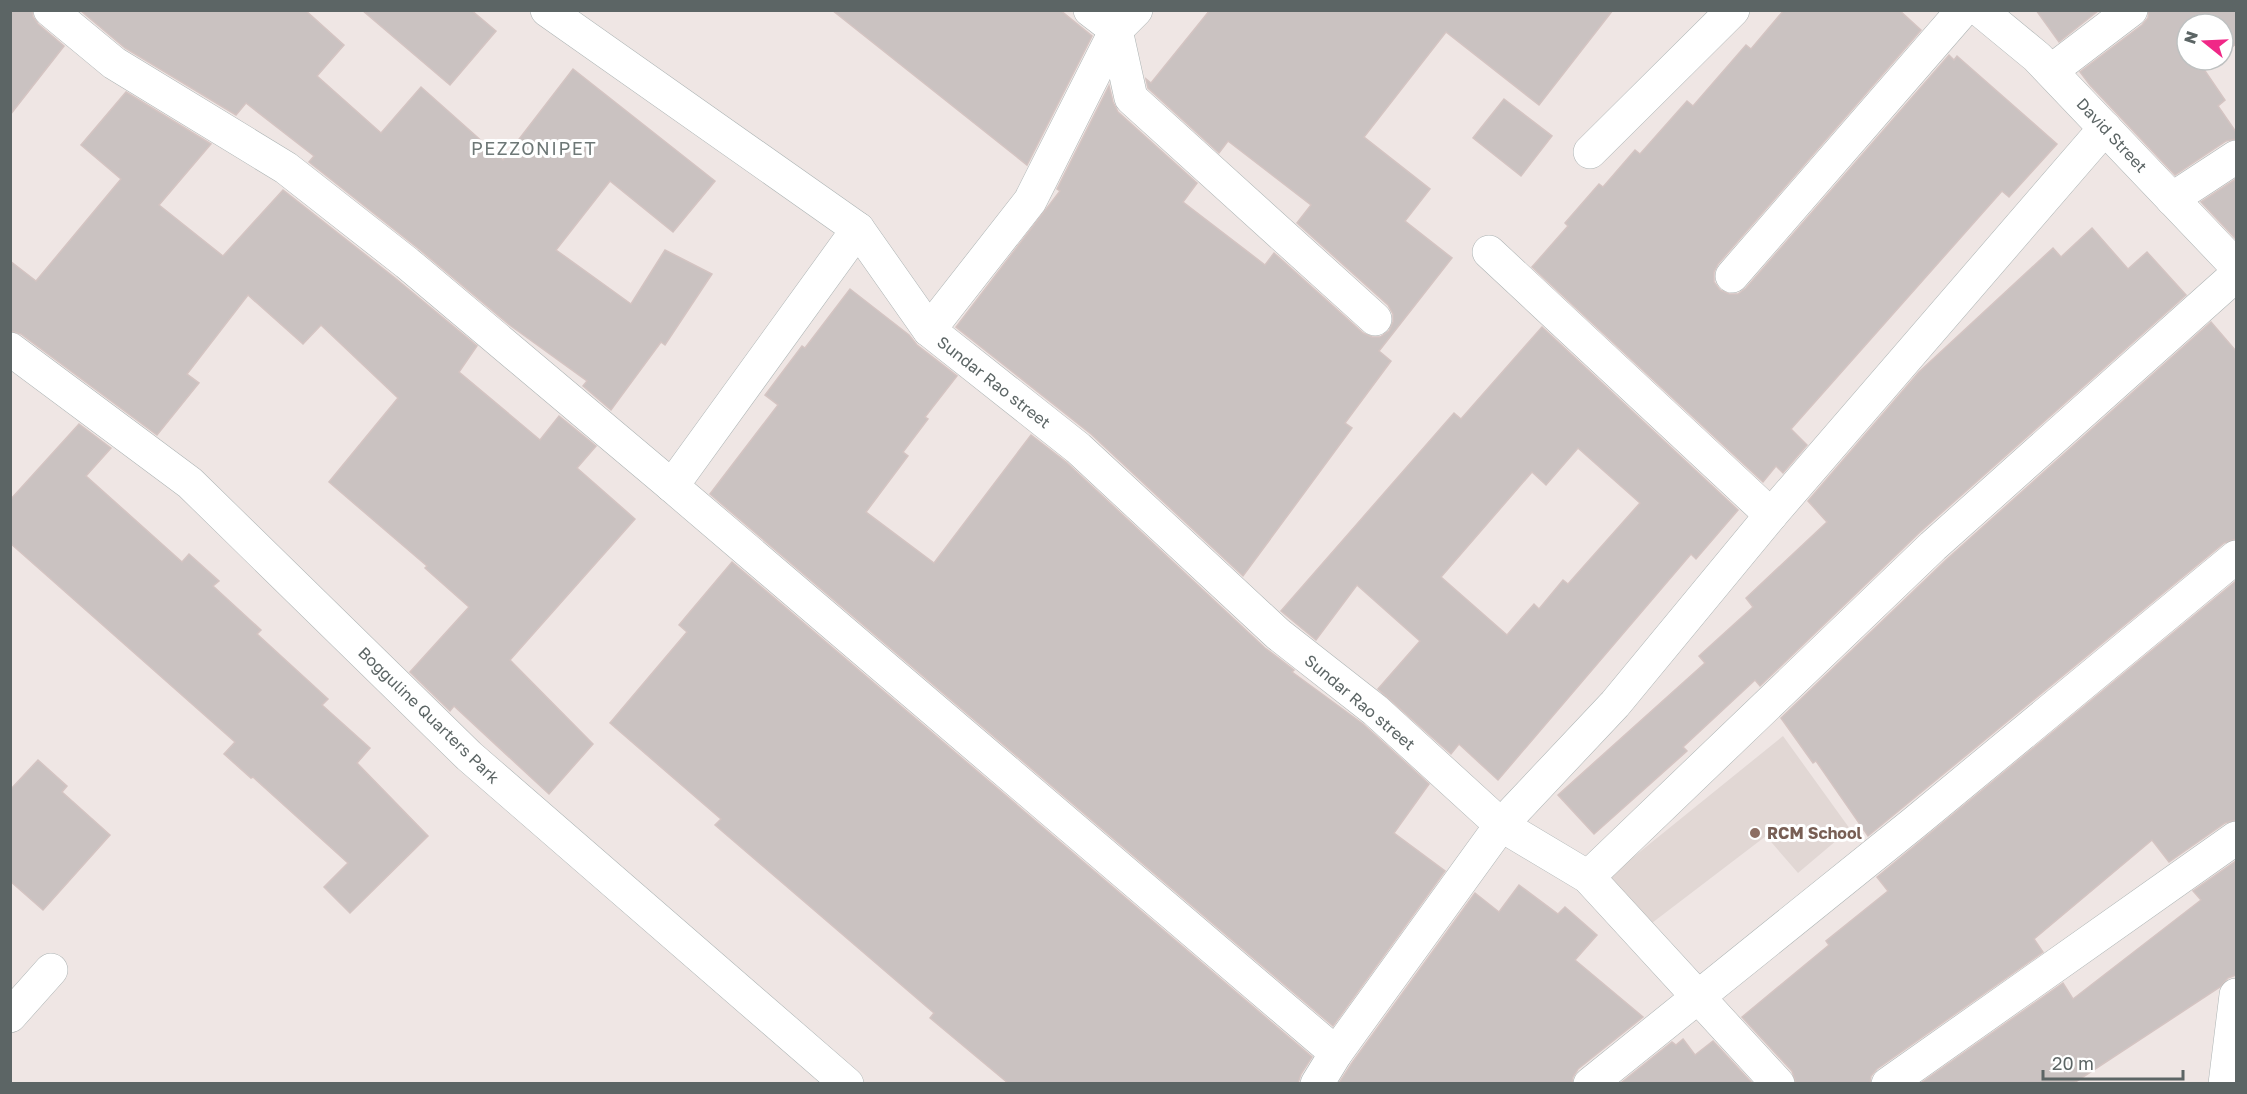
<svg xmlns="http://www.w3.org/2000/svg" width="2247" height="1094" viewBox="0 0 2247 1094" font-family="'Golos Text',sans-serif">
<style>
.education{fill:#e1d7d4}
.building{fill:#cac2c1;stroke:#d4c4c2;stroke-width:1.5;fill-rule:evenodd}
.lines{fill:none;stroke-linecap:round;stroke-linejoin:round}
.minor-casing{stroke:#adb4b4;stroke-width:34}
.minor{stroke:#fff;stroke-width:33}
.education-dot{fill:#8d6e63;stroke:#fff;stroke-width:2}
.labels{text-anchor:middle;stroke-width:6;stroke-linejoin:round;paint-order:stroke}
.street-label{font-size:16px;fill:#5c6565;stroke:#fff}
.education-label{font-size:16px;font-weight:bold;fill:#785e54;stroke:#fff;text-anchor:start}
.neighbourhood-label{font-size:18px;letter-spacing:1.5px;fill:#6d7776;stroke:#fff}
</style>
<rect width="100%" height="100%" fill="#efe6e4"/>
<polygon class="education" points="1783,736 1850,829 1798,873 1766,836 1648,926 1610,876"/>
<g class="building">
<polygon points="10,10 32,10 33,17 38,24 64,46 10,115"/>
<polygon points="80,10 305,10 344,45 317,76 381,133 421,87 503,160 573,69 715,181 673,232 610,181 556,250 631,304 665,250 712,274 665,345 661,342 611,410 583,386 587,381 511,326 419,249 309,162 314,156 246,103 236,115 125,48"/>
<polygon points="362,10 471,10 496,31 450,85"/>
<polygon points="832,10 1060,10 1092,36 1027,165"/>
<polygon points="1210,10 1613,10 1539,105 1446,32 1364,137 1430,189 1405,221 1452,258 1379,351 1391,361 1345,423 1352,428 1243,576 1091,434 956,327 1060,191 1057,189 1109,86 1113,102 1118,112 1197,183 1183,202 1265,265 1274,253 1363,333 1372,337 1380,337 1389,331 1393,322 1393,314 1388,305 1297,223 1311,205 1228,141 1219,153 1148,88 1146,79 1151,83"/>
<polygon points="1784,10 1899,10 1921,30 1718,264 1714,272 1714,282 1720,290 1729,294 1738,294 1746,288 1949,55 1954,60 1957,56 2057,144 2009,197 2002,191 1791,429 1807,445 1783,473 1776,466 1763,482 1532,267 1568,226 1565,223 1599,184 1603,187 1635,150 1640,154 1687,101 1693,106 1746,45 1751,49"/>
<polygon points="2036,10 2099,10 2059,42"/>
<polygon points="2149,10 2236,10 2236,44 2223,54 2223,24 2187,24 2187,60 2214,60 2203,68 2225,100 2218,106 2236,132 2236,139 2226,141 2175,175 2090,85 2080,72 2142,25 2148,18"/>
<polygon points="126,92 211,144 159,205 223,256 283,190 395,278 477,346 459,372 540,440 559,416 596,446 577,468 635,519 510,660 593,744 549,794 454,706 450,711 410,672 469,607 425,568 427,566 329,482 398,398 321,325 303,344 248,295 187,374 199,383 157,435 21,334 10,331 10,261 36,281 121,179 81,145"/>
<polygon points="1504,99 1552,136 1521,176 1473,138"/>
<polygon points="2236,179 2236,239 2201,202"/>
<polygon points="2092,228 2128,269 2147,252 2186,295 1920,532 1760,686 1755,680 1683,747 1687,751 1594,834 1558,795 1705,663 1699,656 1753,607 1746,598 1827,522 1808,501 1919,372 2053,248 2061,257"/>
<polygon points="850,289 909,335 917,345 957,376 925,417 928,419 903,452 908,456 866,512 934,563 1031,435 1066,462 1265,648 1294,670 1292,672 1363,724 1429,784 1394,833 1445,871 1333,1026 710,494 778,405 765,395 802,346 805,348"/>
<polygon points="2211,322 2236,351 2236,539 2224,543 1868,836 1816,761 1813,763 1781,718 1946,560"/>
<path d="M1542 327 1738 510 1696 559 1691 554 1498 780 1459 744 1451 754 1378 689 1420 641 1357 585 1316 640 1281 611 1454 413 1461 419ZM1578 448 1640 503 1568 584 1563 580 1539 609 1534 604 1507 635 1441 577 1532 472 1546 485Z"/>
<polygon points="79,424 111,448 86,476 182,562 189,554 219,581 213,586 261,630 257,634 328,699 322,705 370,748 357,763 428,836 350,913 324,887 348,863 253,777 251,778 224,754 235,742 10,543 10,500"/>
<polygon points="732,562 1312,1057 1301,1074 1298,1083 1008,1083 930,1018 934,1013 715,825 721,819 610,723 687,632 679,625"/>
<polygon points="2236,581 2236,820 2225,823 2169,862 2152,840 2034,939 2043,952 1877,1069 1871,1076 1870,1083 1796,1083 1792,1071 1742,1017 1829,945 1826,941 1888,891 1877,877"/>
<polygon points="38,760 67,786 62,792 110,835 43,910 10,881 10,790"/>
<polygon points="2236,861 2236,975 2228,978 2220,987 2074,1083 1921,1083 2063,983 2073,999 2201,900 2193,891"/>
<polygon points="1519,885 1558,914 1565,907 1597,935 1575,960 1643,1017 1578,1069 1573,1077 1572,1083 1339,1083 1352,1063 1475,893 1499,912"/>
<polygon points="1683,1039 1695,1055 1713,1041 1752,1083 1621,1083 1672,1042 1676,1045"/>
</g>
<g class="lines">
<defs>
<g id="minor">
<polyline points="50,10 114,63 286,168 407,263 672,486 1336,1053"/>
<polyline points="547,10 858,229 929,330 1078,448 1278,634 1375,710 1501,825 1588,877 1778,1084"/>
<polyline points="1090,10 1116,30 1131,98 1375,319"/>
<polyline points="1980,10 2037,57 2236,266"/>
<polyline points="2051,71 2131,10"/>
<polyline points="1590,152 1733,10"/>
<polyline points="2172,199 2236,157"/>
<polyline points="1489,252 1771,515"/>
<polyline points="1732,276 1963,10"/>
<polyline points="929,330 1030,201 1116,30 1136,10"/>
<polyline points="10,349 190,483 469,756 847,1084"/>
<polyline points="672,486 858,229"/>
<polyline points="1588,877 1933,546 2236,275"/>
<polyline points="10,1016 51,970"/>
<polyline points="1317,1084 1336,1053 1501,825 1615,704 1771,515 2105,128"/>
<polyline points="1590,1084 1914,823 2236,557"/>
<polyline points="1888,1084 2236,838"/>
<polyline points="2225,1084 2236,995"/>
</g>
</defs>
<use href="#minor" class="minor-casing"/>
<use href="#minor" class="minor"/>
</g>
<circle class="education-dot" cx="1755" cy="833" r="6"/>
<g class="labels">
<g class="street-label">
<text transform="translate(2112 135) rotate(47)" y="6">David Street</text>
<text transform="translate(994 382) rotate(38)" y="6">Sundar Rao street</text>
<text transform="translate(1360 702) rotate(40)" y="6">Sundar Rao street</text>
<text transform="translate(429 715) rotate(44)" y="6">Bogguline Quarters Park</text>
</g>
<g class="education-label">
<text x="1767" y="839">RCM School</text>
</g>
<g class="neighbourhood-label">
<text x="534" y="155">PEZZONIPET</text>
</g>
</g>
<rect width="2247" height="1094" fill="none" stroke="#5c6565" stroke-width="24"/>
<g transform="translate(2205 42) rotate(288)"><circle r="28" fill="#ffffff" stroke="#bec1c1" stroke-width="1.5"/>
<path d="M0-4.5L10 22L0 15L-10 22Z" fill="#f02887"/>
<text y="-9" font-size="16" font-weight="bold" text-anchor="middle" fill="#5c6565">N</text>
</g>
<path d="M2043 1070v9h140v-9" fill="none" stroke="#5c6565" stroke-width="3"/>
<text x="2052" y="1070" font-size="18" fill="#5c6565" stroke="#ffffff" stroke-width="4.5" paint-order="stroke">20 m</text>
</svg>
